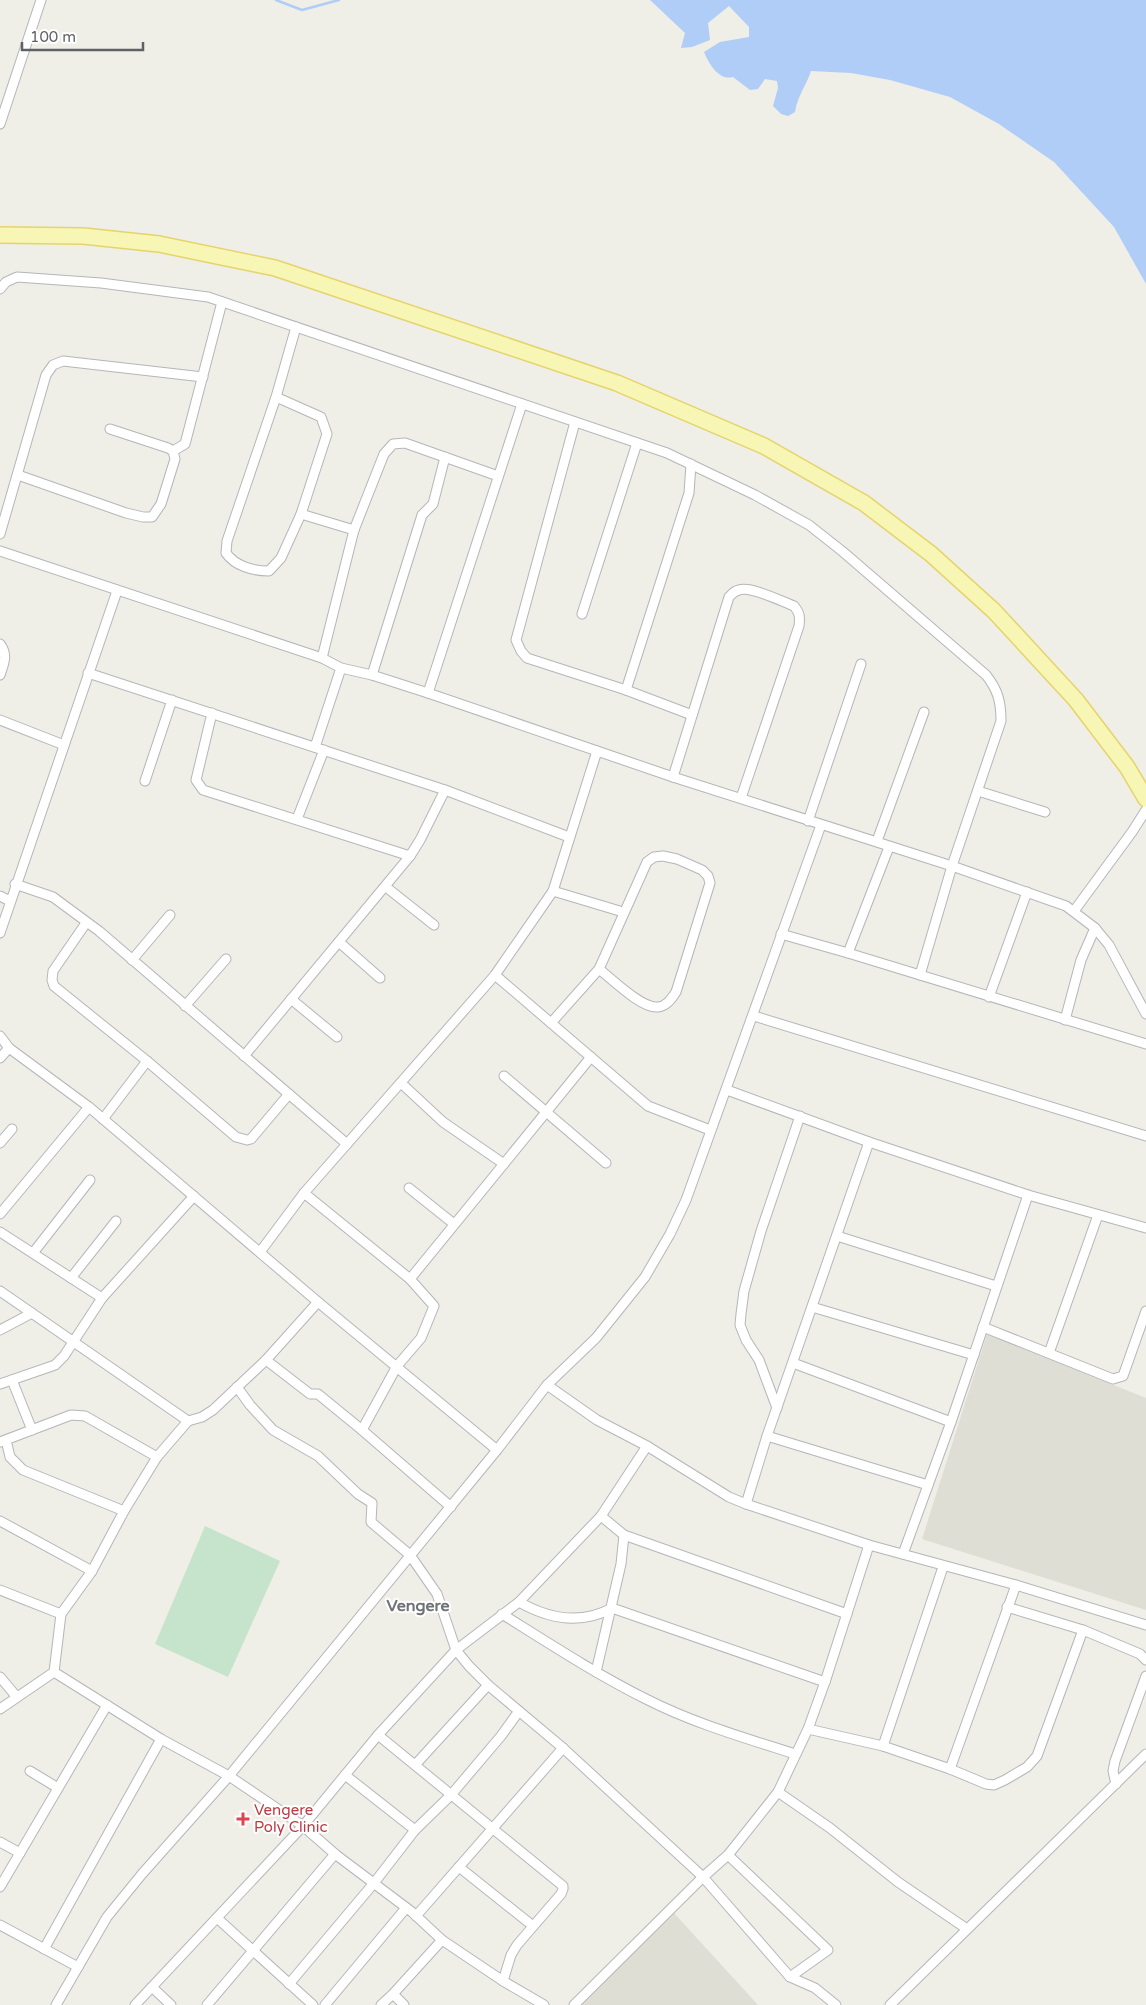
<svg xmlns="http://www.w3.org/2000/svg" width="1146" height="2005" viewBox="0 0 1146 2005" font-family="'Varela Round',sans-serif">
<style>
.education{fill:#dfded5}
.green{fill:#c6e4cb}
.water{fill:#afcdf7}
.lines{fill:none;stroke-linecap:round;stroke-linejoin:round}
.stream{stroke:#afcdf7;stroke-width:2.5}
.street-casing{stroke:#b4b6ba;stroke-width:11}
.primary-casing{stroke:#e5d46b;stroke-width:18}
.street{stroke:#fff;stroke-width:9}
.primary{stroke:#f8f6b4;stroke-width:15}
.health-dot{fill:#e0444e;stroke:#fff;stroke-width:2}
.labels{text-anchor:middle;stroke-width:4;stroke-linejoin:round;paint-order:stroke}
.health-label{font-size:15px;fill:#be3a42;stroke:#fff;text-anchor:start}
.neighbourhood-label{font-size:16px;font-weight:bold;fill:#707278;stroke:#fff}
</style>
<rect width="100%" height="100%" fill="#efeee7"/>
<g class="education">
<polygon points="987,1334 1146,1398 1146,1610 922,1539"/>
<polygon points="673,1912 758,2005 578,2005"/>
</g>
<polygon class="green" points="205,1526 280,1561 228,1677 155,1644"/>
<path class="water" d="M650 0H1146V284L1114 227 1054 162 999 124 950 97 890 80 851 73 811 71C806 86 797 97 795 112L788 116 781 114 773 106 778 88 777 81 765 79 758 89 750 90 733 77C719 81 709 64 704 52L720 42 749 37V27L729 6 708 23 710 40 692 47 681 48 685 33Z"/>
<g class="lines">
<polyline class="stream" points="276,0 302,10 339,0"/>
<defs>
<g id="street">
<polyline points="0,124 41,0"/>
<path d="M0 289 6 282 17 277 101 283 208 297 667 453 755 495 809 525 842 551 986 675C998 690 1001 702 1001 721L952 866 920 975"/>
<path d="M276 397 321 417 327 434 301 514 281 558 269 571C253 571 235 566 226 553L227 541 276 397 296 327"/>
<polyline points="575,422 516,640 521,651 527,658 626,690 692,715"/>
<polyline points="173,451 185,444 222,302"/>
<polyline points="18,475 126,513 143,517 152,517 161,504 175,459 173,451 168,448 110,429"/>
<polyline points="301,514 354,530"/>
<polyline points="0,534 46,375 53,365 63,361 203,377"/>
<polyline points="0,551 322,658 341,668 372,675 428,693 673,777 952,866 1066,906 1095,928 1109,945 1146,1014"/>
<polyline points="582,614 637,443"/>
<path d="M0 644C8 654 4 664 0 675"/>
<polyline points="322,658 354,530 384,454 393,444 405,443 498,476"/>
<polyline points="88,673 445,790 569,837"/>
<polyline points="372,675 422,515 433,504 445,457"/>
<polyline points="626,690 689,493 691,464"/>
<polyline points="428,693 522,404"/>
<polyline points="212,713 196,780 203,790 410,856 420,840 445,790"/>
<polyline points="0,720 64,745"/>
<polyline points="315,747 341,668"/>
<path d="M673 777 729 597C732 594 734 591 739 590 751 586 781 601 794 606 800 613 800 617 799 626L741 798"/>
<polyline points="145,781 172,700"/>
<polyline points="978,791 1045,812"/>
<polyline points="297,819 324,750"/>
<polyline points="808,821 861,664"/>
<polyline points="877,841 924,712"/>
<polyline points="15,884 53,897 99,931 347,1144"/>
<polyline points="386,887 434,925"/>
<polyline points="553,891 623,912"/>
<polyline points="0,896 10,901"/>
<polyline points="1074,911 1132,832 1146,810"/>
<polyline points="86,923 53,971 52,980 54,986 147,1061 236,1137 247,1140 251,1139 289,1094"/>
<polyline points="0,933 117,591"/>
<polyline points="781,934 848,953 1146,1044"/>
<polyline points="339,942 380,978"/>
<polyline points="848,953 889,847"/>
<polyline points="132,960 170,915"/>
<polyline points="495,975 648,1106 710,1130"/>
<polyline points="989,997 1027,892"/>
<polyline points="291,999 337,1037"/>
<polyline points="185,1006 226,959"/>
<polyline points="754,1016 1146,1136"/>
<polyline points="1065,1020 1081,960 1095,928"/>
<path d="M551 1023 599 969 647 862 654 857 663 856 677 859 702 870 708 876 710 883 676 992C671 999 667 1006 658 1007 642 1009 612 979 599 969"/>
<polyline points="0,1036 9,1048 89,1107 318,1302 497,1450"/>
<polyline points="244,1056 410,856"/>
<polyline points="0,1058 9,1048"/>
<polyline points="504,1076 606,1163"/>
<polyline points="401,1083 443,1122 504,1164"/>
<polyline points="727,1090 869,1142 1028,1195 1146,1228"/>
<polyline points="103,1119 147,1061"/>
<polyline points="0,1143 12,1129"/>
<polyline points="409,1188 454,1224"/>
<polyline points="304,1193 410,1279 434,1306 421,1338 397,1366 362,1430"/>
<polyline points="0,1214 89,1107"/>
<polyline points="0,1232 102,1298 64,1356 55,1365 0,1384"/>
<polyline points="837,1236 996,1286"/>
<polyline points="260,1252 304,1193 495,975 553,891 597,751"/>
<polyline points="33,1253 90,1180"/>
<polyline points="71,1278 116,1221"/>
<polyline points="410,1279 591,1057"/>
<polyline points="0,1291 188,1421 202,1417 213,1410 266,1360 318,1302"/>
<polyline points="102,1298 194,1196"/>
<polyline points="812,1307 974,1355"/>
<polyline points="983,1327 1113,1379 1123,1376 1146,1311"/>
<polyline points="0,1330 32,1313"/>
<polyline points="1049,1353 1098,1215"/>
<polyline points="266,1360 310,1394 318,1394 362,1430 451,1507"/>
<polyline points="793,1363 951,1422"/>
<polyline points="12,1380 32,1430"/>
<polyline points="547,1385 597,1420 647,1446 729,1497 746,1504 869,1545 1016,1585 1146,1625"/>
<polyline points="237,1387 250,1405 273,1430 318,1456 358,1494 372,1503 371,1522 410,1555 437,1594 456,1650 469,1666 488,1685 563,1748 703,1877 790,1977 815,1988 836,2005"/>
<polyline points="777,1408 759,1360 746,1340 740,1325 741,1314 744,1291 761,1231 800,1116"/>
<polyline points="188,1421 157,1457 124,1511 92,1571 61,1614 54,1672 161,1739 229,1776 303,1826 335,1854 412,1912 442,1940 503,1981 544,2005"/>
<polyline points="767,1436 928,1485"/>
<polyline points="6,1440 10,1457 23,1470 124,1511"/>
<polyline points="0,1442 71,1415 85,1416 157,1457"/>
<polyline points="746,1504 767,1436 869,1142"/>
<polyline points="601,1516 624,1535 847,1614"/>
<polyline points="0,1521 92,1571"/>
<polyline points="903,1554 951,1422 1028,1195"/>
<polyline points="0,1590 61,1614"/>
<path d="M519 1602C549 1619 581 1625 612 1608L825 1682"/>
<polyline points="1007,1607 1083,1630 1140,1654 1146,1660"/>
<path d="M502 1614C550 1644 596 1674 646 1699 693 1723 745 1738 795 1754"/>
<polyline points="596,1672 621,1564 624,1535"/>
<polyline points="0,1677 16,1696"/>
<polyline points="0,1709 54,1672"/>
<polyline points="808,1729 883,1746 950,1769 986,1784 994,1785 1005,1780 1027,1767 1037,1756 1083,1630"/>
<polyline points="378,1735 563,1886 563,1889 561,1894 517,1945 511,1955 503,1981"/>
<polyline points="883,1746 943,1567"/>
<polyline points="415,1765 488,1685"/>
<polyline points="950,1769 1016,1585"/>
<polyline points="30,1771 58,1788"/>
<polyline points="345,1775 415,1830"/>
<polyline points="1116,1784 1113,1771 1115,1761 1146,1676"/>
<polyline points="778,1792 830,1828 898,1882 967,1929"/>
<polyline points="0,1842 20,1853"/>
<polyline points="728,1855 828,1950 790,1977"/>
<polyline points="459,1867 533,1926"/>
<polyline points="0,1887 107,1705"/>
<polyline points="416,1916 563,1748"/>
<polyline points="217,1918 313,2005"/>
<polyline points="0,1925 78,1967"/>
<polyline points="44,1949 161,1739"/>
<polyline points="289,1984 374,1883 415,1830 451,1795 501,1736 519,1711"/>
<polyline points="152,1987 171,2005"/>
<polyline points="393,1994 404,2005"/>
<polyline points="56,2005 107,1917 142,1874 229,1776 497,1450 547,1385 596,1338 645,1277 670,1234 686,1200 821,825"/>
<polyline points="135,2005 303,1826 378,1735 456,1650 519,1602 601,1516 647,1446"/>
<polyline points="207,2005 335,1854"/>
<polyline points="325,2005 406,1908"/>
<polyline points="381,2005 393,1994 442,1940"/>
<polyline points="574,2005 703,1877 728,1855 778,1792 808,1729 825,1682 869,1545"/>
<polyline points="890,2005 1146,1754"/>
</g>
<polyline id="primary" points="0,235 83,236 159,244 275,268 617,383 764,446 864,503 931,554 994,611 1076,700 1127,767 1146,799"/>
</defs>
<use href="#street" class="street-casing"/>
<use href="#primary" class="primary-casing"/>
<use href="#street" class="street"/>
<use href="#primary" class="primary"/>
</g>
<path class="health-dot" d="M240.5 1811.5h5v5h5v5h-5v5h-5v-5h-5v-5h5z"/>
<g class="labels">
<g class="health-label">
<text x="254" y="1815">Vengere<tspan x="254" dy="17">Poly Clinic</tspan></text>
</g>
<g class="neighbourhood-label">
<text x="418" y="1611">Vengere</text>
</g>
</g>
<path d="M22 42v8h121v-8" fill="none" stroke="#5e6166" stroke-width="2.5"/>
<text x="30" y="42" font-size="15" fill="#5e6166" stroke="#ffffff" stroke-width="4" paint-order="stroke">100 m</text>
</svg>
